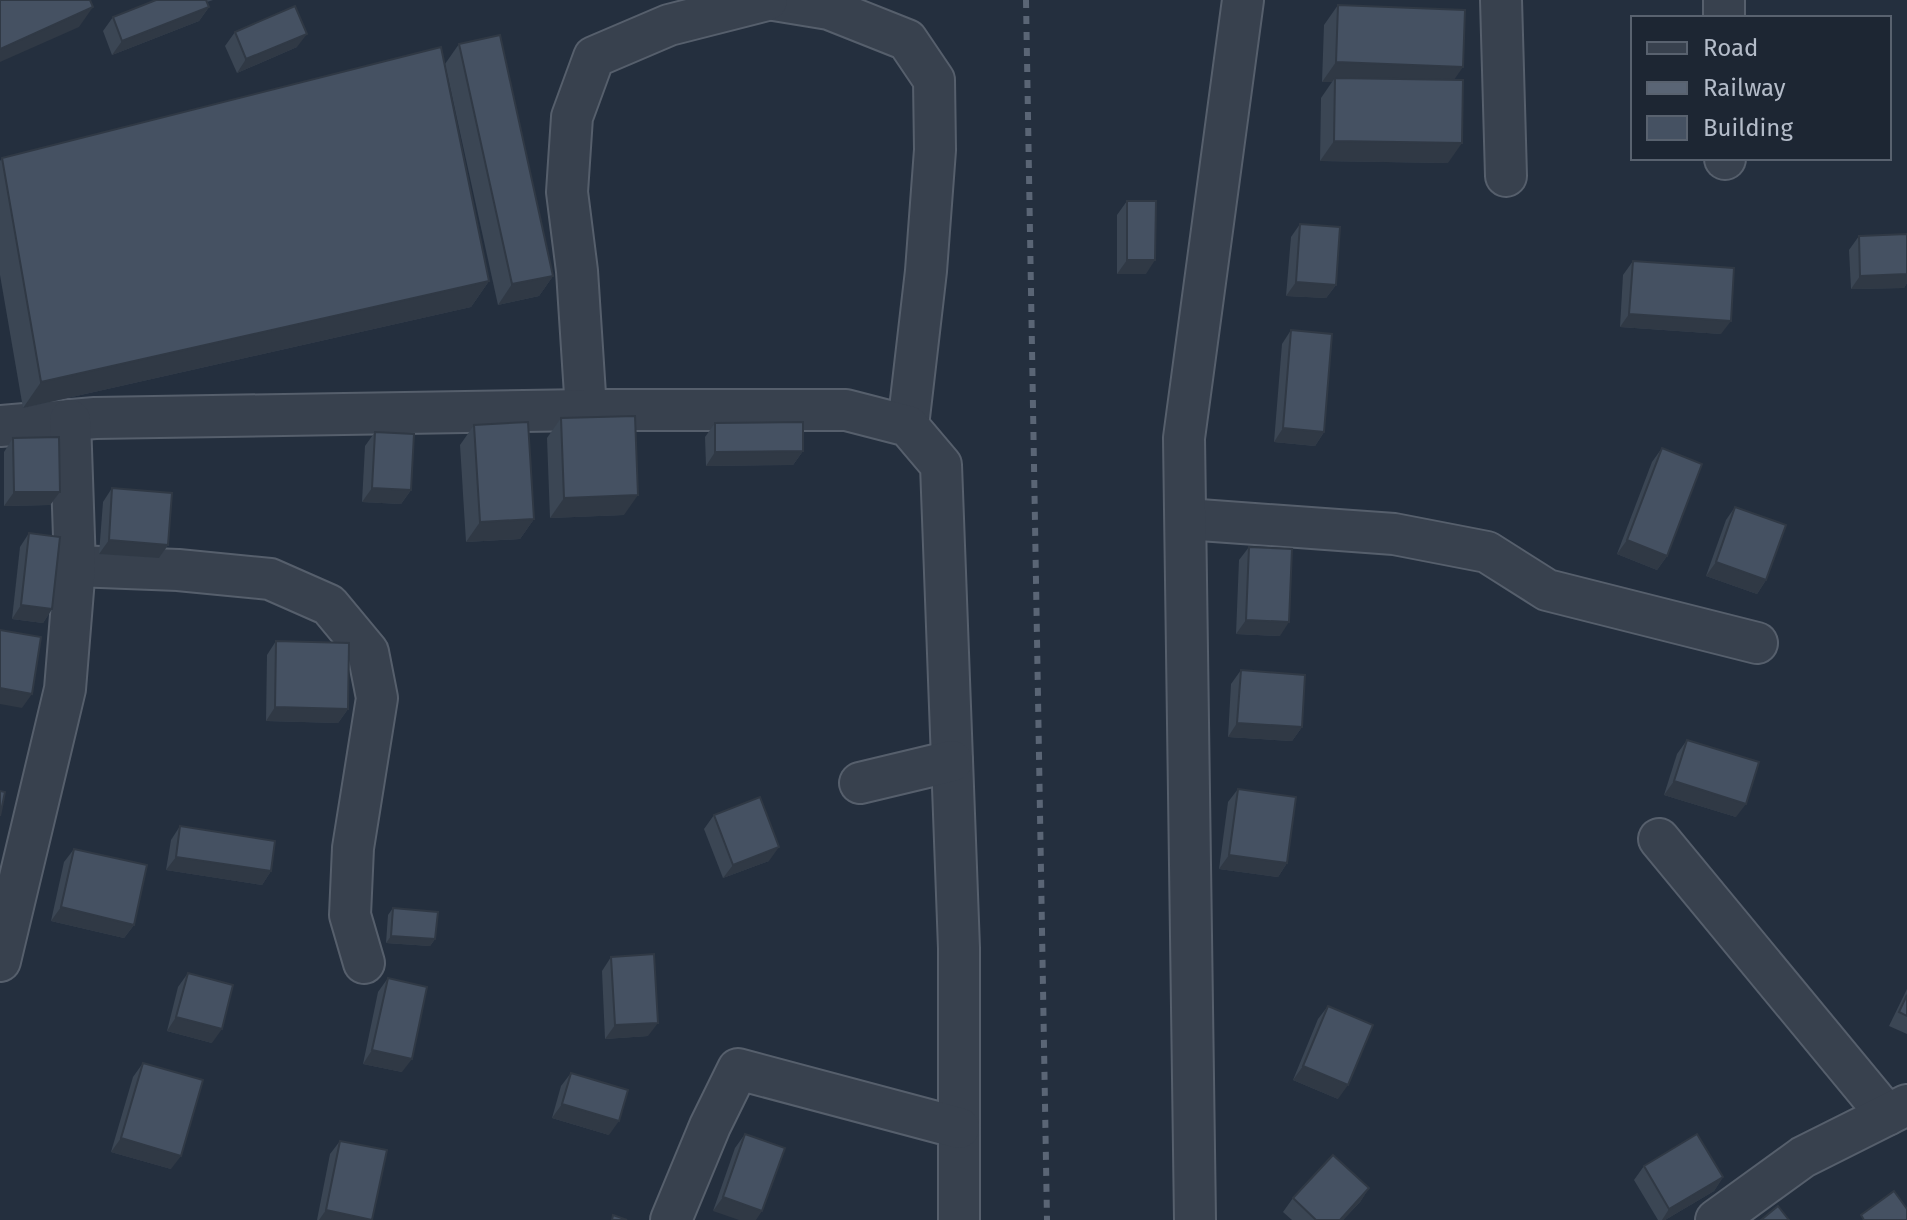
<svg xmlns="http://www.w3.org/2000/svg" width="1907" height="1220" viewBox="0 0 1907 1220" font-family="'Fira Sans',sans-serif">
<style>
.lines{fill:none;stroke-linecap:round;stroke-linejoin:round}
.minor-casing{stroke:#565f6c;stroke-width:44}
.minor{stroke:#38414e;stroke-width:40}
.rail{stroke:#5a6575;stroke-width:6;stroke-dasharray:8 8;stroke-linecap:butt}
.wall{fill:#3b4654}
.shaded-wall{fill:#303945}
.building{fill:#455162;stroke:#303945;stroke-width:2}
</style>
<rect width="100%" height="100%" fill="#242f3e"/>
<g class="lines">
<defs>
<g id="minor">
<polyline points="774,0 829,9 907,40 934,80 935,150 926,271 908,426"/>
<polyline points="1501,0 1506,176"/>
<polyline points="1724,0 1724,18"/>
<polyline points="1725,158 1725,159"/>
<polyline points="586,410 577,271 567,192 572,117 594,57 669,25 767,0"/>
<polyline points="0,426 95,418 586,410 846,410 908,426 941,465 959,948 959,1220"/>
<polyline points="1186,519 1394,534 1487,552 1547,590 1757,643"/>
<polyline points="75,566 178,570 270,579 329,605 368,652 377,698 353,848 350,915 364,963"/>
<polyline points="860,783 952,761"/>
<polyline points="1659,839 1887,1115"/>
<polyline points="0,961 65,689 75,566 70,420"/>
<polyline points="671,1220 710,1126 738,1069 959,1128"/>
<polyline points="1195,1220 1184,438 1243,0"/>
<polyline points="1716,1220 1803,1157 1907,1105"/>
</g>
</defs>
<use href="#minor" class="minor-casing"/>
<use href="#minor" class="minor"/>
<polyline class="rail" points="1026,0 1047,1220"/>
</g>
<g class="wall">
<polygon points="156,0 213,0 207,2 209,7 199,21 112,55 103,31 113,17"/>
<polygon points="1338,5 1454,80 1448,163 1320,161 1321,98 1332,82 1322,82 1324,25"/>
<polygon points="235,32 297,47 237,73 225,46"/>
<polygon points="459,44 553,276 539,296 498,305 445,64"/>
<polygon points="2,158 489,281 471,307 23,408 0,275 0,161"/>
<polygon points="1127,201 1146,274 1117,274 1117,215"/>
<polygon points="1300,224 1336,285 1326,298 1286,296 1291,237"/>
<polygon points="1907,234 1907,283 1904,288 1851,289 1849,250 1859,236"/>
<polygon points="1633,261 1721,334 1620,327 1623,275"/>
<polygon points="1291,330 1324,432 1315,446 1274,442 1282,344"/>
<polygon points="561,418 624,515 550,518 547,438"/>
<polygon points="715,423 803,451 793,465 706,466 705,437"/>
<polygon points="474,425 534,519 520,539 466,542 460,445"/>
<polygon points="375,432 411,490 401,504 362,502 365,446"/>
<polygon points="13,438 60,492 50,505 4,506 4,452"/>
<polygon points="1662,448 1667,556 1657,570 1617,554 1652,462"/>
<polygon points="112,488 168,545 159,558 99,554 103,502"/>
<polygon points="1735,507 1766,580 1757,594 1706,576 1726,520"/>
<polygon points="29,533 52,609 43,623 12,619 20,547"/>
<polygon points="1249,547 1280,636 1236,634 1239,560"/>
<polygon points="276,641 348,709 338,723 266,721 267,655"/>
<polygon points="1241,670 1302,727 1292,741 1228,737 1231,684"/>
<polygon points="1687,740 1736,817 1664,795 1677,754"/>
<polygon points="1238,789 1287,863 1278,877 1219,869 1228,802"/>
<polygon points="714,815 769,861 723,878 704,829"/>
<polygon points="180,826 271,871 262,885 166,870 171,840"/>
<polygon points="74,849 134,925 124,938 51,921 64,862"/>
<polygon points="393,908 435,939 430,946 386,943 388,915"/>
<polygon points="611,957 648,1036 605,1039 602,971"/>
<polygon points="188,973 212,1043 167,1031 178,987"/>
<polygon points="388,978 402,1072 363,1064 378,992"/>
<polygon points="1907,989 1907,1034 1889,1026"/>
<polygon points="1328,1006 1338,1099 1293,1080 1318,1019"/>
<polygon points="143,1063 171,1169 111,1152 133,1077"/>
<polygon points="571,1073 609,1135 552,1118 561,1086"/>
<polygon points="745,1134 785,1148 713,1211 735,1148"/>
<polygon points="340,1141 372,1220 317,1220 330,1154"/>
<polygon points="1644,1166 1723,1177 1714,1191 1665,1220 1658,1220 1634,1180"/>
<polygon points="1369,1188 1360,1202 1343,1220 1292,1220 1283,1212 1293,1198"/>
</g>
<g class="shaded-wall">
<polygon points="93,7 79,27 0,62 0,49"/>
<polygon points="209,7 199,21 112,55 122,41"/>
<polygon points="307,34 297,47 237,73 246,59"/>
<polygon points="1336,62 1463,67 1449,87 1335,78 1332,82 1322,82"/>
<polygon points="1334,141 1462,143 1448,163 1320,161"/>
<polygon points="1127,260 1155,260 1146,274 1117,274"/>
<polygon points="1907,274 1907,283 1904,288 1851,289 1860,276"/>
<polygon points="553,276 539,296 498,305 512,284"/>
<polygon points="489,281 471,307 23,408 41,382"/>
<polygon points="1296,282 1336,285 1326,298 1286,296"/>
<polygon points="1629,314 1731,321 1721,334 1620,327"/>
<polygon points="1283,428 1324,432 1315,446 1274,442"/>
<polygon points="803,451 793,465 706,466 715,452"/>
<polygon points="372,488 411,490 401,504 362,502"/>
<polygon points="14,492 60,492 50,505 4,506"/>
<polygon points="638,495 624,515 550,518 564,498"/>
<polygon points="534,519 520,539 466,542 480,522"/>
<polygon points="109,540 168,545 159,558 99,554"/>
<polygon points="1627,540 1667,556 1657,570 1617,554"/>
<polygon points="1716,562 1766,580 1757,594 1706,576"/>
<polygon points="21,605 52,609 43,623 12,619"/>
<polygon points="1246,620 1289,622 1280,636 1236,634"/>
<polygon points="0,688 32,694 22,708 0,704"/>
<polygon points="275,707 348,709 338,723 266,721"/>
<polygon points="1237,723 1302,727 1292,741 1228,737"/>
<polygon points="1674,781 1746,804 1736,817 1664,795"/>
<polygon points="779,847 769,861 723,878 733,865"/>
<polygon points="1229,855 1287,863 1278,877 1219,869"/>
<polygon points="176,857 271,871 262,885 166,870"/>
<polygon points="61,907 134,925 124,938 51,921"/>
<polygon points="391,936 435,939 430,946 386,943"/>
<polygon points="176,1017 222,1029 212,1043 167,1031"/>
<polygon points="658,1023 648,1036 605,1039 615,1025"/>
<polygon points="372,1050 412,1059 402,1072 363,1064"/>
<polygon points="1303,1066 1348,1085 1338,1099 1293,1080"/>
<polygon points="562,1104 619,1121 609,1135 552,1118"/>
<polygon points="121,1138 181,1156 171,1169 111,1152"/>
<polygon points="1723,1177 1714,1191 1665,1220 1662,1220 1669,1209"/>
<polygon points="1369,1188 1360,1202 1343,1220 1340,1220"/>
<polygon points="723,1197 762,1211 756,1220 739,1220 713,1211"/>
<polygon points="326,1210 372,1220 319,1220"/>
</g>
<g class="building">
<polygon points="0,0 90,0 93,7 0,49"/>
<polygon points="156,0 206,0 209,7 122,41 113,17"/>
<polygon points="1338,5 1465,10 1463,67 1336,62"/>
<polygon points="295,6 307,34 246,59 235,32"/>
<polygon points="500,35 553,276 512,284 459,44"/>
<polygon points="441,47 489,281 41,382 2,158"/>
<polygon points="1335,78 1463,80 1462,143 1334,141"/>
<polygon points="1127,201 1156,201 1155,260 1127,260"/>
<polygon points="1300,224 1340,227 1336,285 1296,282"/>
<polygon points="1907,234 1907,274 1860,276 1859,236"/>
<polygon points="1633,261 1734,268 1731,321 1629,314"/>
<polygon points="1291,330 1332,334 1324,432 1283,428"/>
<polygon points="635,416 638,495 564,498 561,418"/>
<polygon points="528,422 534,519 480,522 474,425"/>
<polygon points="803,422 803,451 715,452 715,423"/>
<polygon points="375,432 414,434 411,490 372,488"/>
<polygon points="59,437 60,492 14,492 13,438"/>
<polygon points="1662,448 1702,464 1667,556 1627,540"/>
<polygon points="112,488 172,493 168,545 109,540"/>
<polygon points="1735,507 1786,525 1766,580 1716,562"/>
<polygon points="29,533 60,537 52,609 21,605"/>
<polygon points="1249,547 1292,549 1289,622 1246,620"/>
<polygon points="0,630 41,637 32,694 0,688"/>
<polygon points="276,641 349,643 348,709 275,707"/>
<polygon points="1241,670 1305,675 1302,727 1237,723"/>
<polygon points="1687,740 1759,762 1746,804 1674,781"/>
<polygon points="1238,789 1296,797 1287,863 1229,855"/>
<polygon points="0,791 5,792 0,816"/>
<polygon points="760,797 779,847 733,865 714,815"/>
<polygon points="180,826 275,841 271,871 176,857"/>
<polygon points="74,849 147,865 134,925 61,907"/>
<polygon points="393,908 438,912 435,939 391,936"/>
<polygon points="654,954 658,1023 615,1025 611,957"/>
<polygon points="188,973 233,985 222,1029 176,1017"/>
<polygon points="388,978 427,987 412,1059 372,1050"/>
<polygon points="1907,995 1907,1016 1899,1012"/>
<polygon points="1328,1006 1373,1025 1348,1085 1303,1066"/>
<polygon points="143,1063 203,1080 181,1156 121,1138"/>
<polygon points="571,1073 628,1090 619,1121 562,1104"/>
<polygon points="745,1134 785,1148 762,1211 723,1197"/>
<polygon points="1697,1134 1723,1177 1669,1209 1644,1166"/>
<polygon points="340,1141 387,1150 372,1220 326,1210"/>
<polygon points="1333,1155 1369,1188 1340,1220 1316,1220 1293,1198"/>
<polygon points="1894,1191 1907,1209 1907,1220 1864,1220 1861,1215"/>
<polygon points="1778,1206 1789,1220 1761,1220"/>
<polygon points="613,1215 627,1220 612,1220"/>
</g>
<rect x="1631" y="16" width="260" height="144" fill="#1d2633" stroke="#59626f" stroke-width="2"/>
<rect x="1647" y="42" width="40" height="12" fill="#38414e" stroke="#59626f" stroke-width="2"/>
<text x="1703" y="56" font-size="24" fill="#b4bcc9">Road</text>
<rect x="1647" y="82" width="40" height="12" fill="#5a6575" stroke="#59626f" stroke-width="2"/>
<text x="1703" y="96" font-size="24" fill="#b4bcc9">Railway</text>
<rect x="1647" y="116" width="40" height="24" fill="#455162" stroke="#59626f" stroke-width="2"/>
<text x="1703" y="136" font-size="24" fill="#b4bcc9">Building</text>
</svg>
